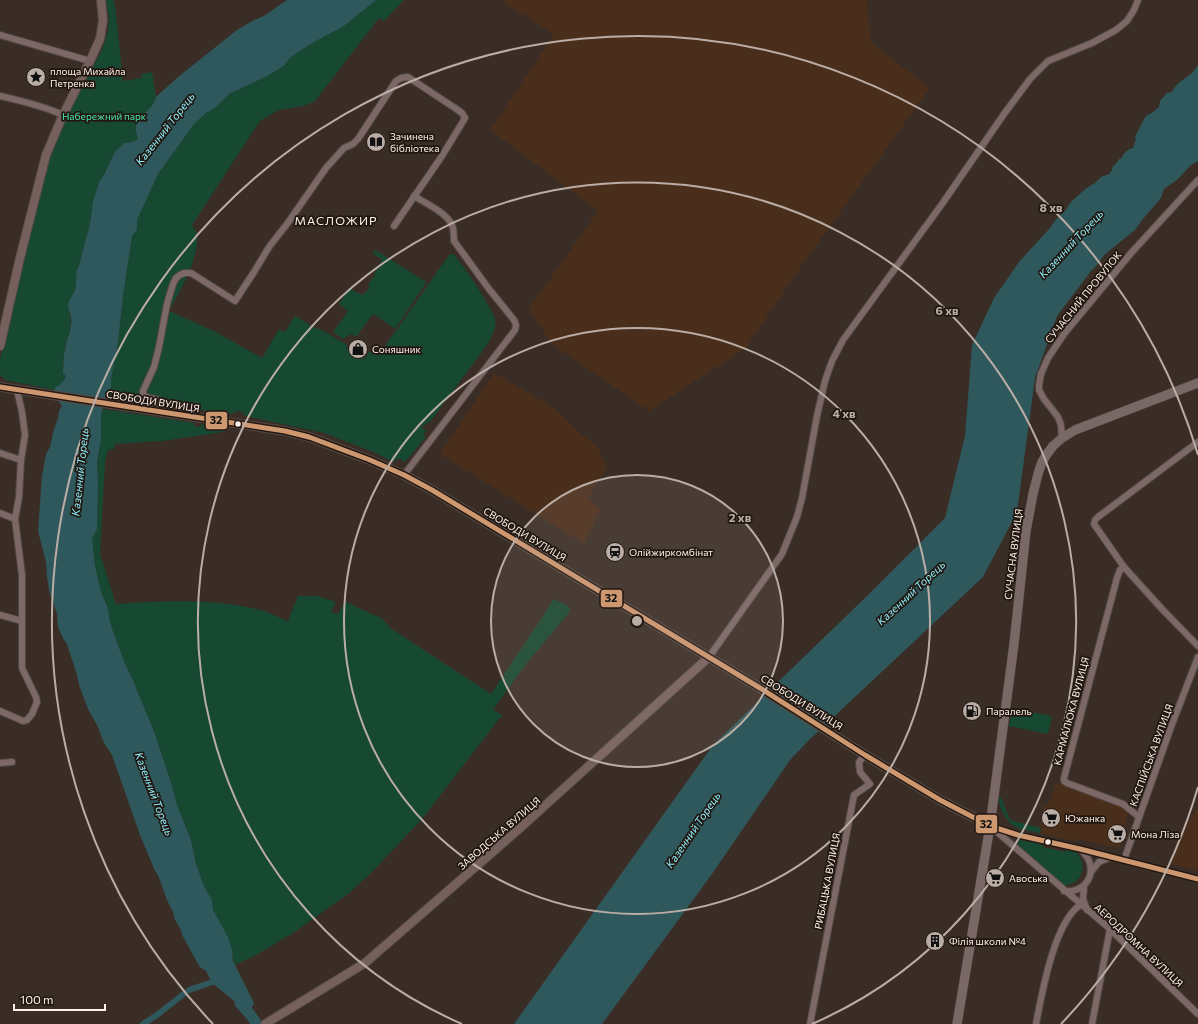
<svg xmlns="http://www.w3.org/2000/svg" width="1198" height="1024" viewBox="0 0 1198 1024" font-family="Commissioner,sans-serif">
<style>
.built{fill:#4a2e1c}
.green{fill:#174832}
.water{fill:#2f585d}
.lines{fill:none;stroke-linecap:round;stroke-linejoin:round}
.canal{stroke:#2f585d;stroke-width:6}
.river{stroke:#2f585d;stroke-width:11}
.street-casing{stroke:#544942;stroke-width:8}
.secondary-casing{stroke:#544942;stroke-width:10}
.primary-casing{stroke:#544942;stroke-width:10}
.street{stroke:#7c6867;stroke-width:6}
.secondary{stroke:#76605e;stroke-width:8}
.primary{stroke:#7a6866;stroke-width:9}
.bus-1-casing{stroke:#211610;stroke-width:8}
.bus-1{stroke:#cd976f;stroke-width:5}
.ring{fill:none;stroke:#baada5;stroke-width:2}
.bus-dot{fill:#fff2ea;stroke:#211610;stroke-width:1.5}
.labels{text-anchor:middle;stroke-width:3.5;stroke-linejoin:round;paint-order:stroke}
.poi-label{font-size:10px;fill:#fff2ea;stroke:#211610;text-anchor:start}
.park-label{font-size:10px;fill:#4ae7a7;stroke:#211610}
.street-label{font-size:10px;fill:#fff2ea;stroke:#211610}
.water-label{font-size:11px;font-style:italic;fill:#8cf0fd;stroke:#211610}
.quarter-label{font-size:12px;letter-spacing:1px;fill:#fff2ea;stroke:#211610}
.centre{fill:#baada5;stroke:#211610;stroke-width:2}
.ring-label{font-size:12px;text-anchor:middle;font-weight:bold;fill:#baada5;stroke:#211610;stroke-width:3.5;stroke-linejoin:round;paint-order:stroke}
.line-badge{stroke:#211610;stroke-width:1.5}
.pale-badge-label{font-size:11px;text-anchor:middle;font-weight:bold;fill:#111}
</style>
<rect width="100%" height="100%" fill="#3a2d25"/>
<g class="built">
<polygon points="504,0 867,0 870,38 874,45 930,88 799,269 746,348 649,411 552,344 529,309 598,211 490,130 554,34 503,2"/>
<polygon points="494,373 553,407 576,429 597,447 607,466 588,499 601,509 584,544 440,454"/>
<polygon points="1056,783 1124,807 1128,810 1124,833 1127,834 1123,843 1120,847 1114,847 1076,839 1075,841 1040,833 1041,828 1040,828 1044,805 1048,806"/>
<polygon points="1198,806 1198,871 1170,863 1181,833"/>
</g>
<g class="green">
<path d="M106 0H113L115 5 123 81 141 78 142 74 152 72 156 97C154 109 139 114 136 126 135 130 137 134 138 139L132 142 124 143 115 152 104 175 99 182 96 192 91 214 90 224 78 269 76 271C77 275 76 286 75 290 73 294 70 299 69 304 67 311 73 321 70 332 69 335 67 339 66 343 65 346 63 367 63 371 64 374 64 373 66 376L65 379 55 390 5 380 0 375V360L21 267 49 156 60 130 83 84 102 50 108 31 109 19Z"/>
<path d="M376 0H404L384 21 379 18 315 101 304 106 279 110 260 121 192 225C194 228 197 232 197 236 199 259 180 291 169 311L214 331 262 358 279 329 285 332 295 316 315 328 320 329 347 345 346 347 364 359 370 351 378 356 449 255 451 254H453C461 261 493 309 495 319 497 326 492 335 489 342L431 421 421 427 426 430 423 435 426 437 407 460 404 462 401 459H397L395 462H393L376 453 324 433 246 416 244 415 243 412 236 411 235 413 228 414 106 394 111 387V379L118 342 123 296 132 236 137 230V220L158 174 194 124 207 112 216 107 229 94 267 76 284 66 289 59 298 52 316 41 344 26Z"/>
<polygon points="375,250 425,281 426,283 395,329 375,315 372,315 357,336 355,336 351,334 343,339 333,332 348,311 339,304 349,288 362,295 364,293 365,293 370,286 368,285 375,275 374,274 377,268 379,269 382,263 380,262 382,259 373,254"/>
<path d="M103 409 194 423V426L201 427V424L224 427 223 432 162 441 115 444 114 449 108 450 105 462 100 554 116 604C162 601 211 598 256 609 267 611 277 617 288 621L298 596H318L336 602 331 612 337 614 346 602 383 619 390 628 491 694 549 607 553 599 568 606 570 609 568 614 526 664 493 710 502 715 422 819 370 874 348 894 293 933 256 955 235 965 228 937 213 910 212 900 204 886 196 864 191 840 177 805 173 789 155 734 132 678 125 664 110 623 108 609 101 592 95 566 92 539 97 529 98 482 97 462 101 439V414Z"/>
<polygon points="1012,709 1052,716 1048,734 1009,726"/>
<path d="M1001 797 1010 820 1041 828 1040 833C1021 829 1014 831 1003 813 1000 807 999 804 999 798Z"/>
<path d="M1019 840 1043 843V847L1065 852 1067 848C1093 855 1083 888 1063 885L1018 845V842Z"/>
</g>
<g class="water">
<path d="M287 0H376L344 26 316 41 298 52 289 59 284 66 267 76 229 94 216 107 206 113 194 124 158 174 137 220V230L132 236 123 296 118 342 111 379V387L107 393 101 414V439L97 462 98 482 97 529 92 539 95 566 101 592 108 609 110 623 125 664 132 678 155 734 173 789 177 805 191 840 196 864 204 886 212 900 213 910 228 937 232 950 233 961 254 1003 249 1013 212 983 206 971 200 967 197 962 182 935 181 930 174 918 173 912 167 900 158 875 155 871 140 835 112 755 104 743 97 725 88 709 79 685 77 675 67 644 64 640 58 627 57 614 49 591 47 576 46 562 38 531 42 476 46 454 50 447 54 429 58 418 59 411 62 406 55 396V387C60 386 64 381 66 376L63 373 64 354C66 350 65 348 66 344 68 336 73 327 71 317 70 313 68 309 68 305 69 299 73 295 75 290 76 286 77 275 76 271L78 269 90 224 93 202 99 182 104 175 115 152 124 143 132 142 138 139C137 134 135 130 136 126 139 114 154 109 156 97L178 77 237 30 254 20 264 16Z"/>
<path d="M1198 65V161L1190 166 1178 179 1164 189 1161 198 1142 220 1135 230 1104 255 1098 264 1091 271 1057 316 1035 378 1017 512 983 577 809 740 790 760 712 874 602 1024H514L713 745 869 594 945 518 965 436 972 345 994 298 1019 262 1050 228 1057 218 1065 211 1071 202 1083 191 1091 185 1094 184 1101 177 1109 174 1112 170 1113 166 1116 164 1119 159 1122 158C1123 153 1128 149 1133 148L1136 139 1135 137 1144 119 1147 115 1152 113 1159 107 1160 101 1167 93 1172 92C1176 83 1185 79 1192 73 1194 71 1196 67 1198 65Z"/>
</g>
<g class="lines">
<g class="canal">
<polyline points="189,990 218,980"/>
<polyline points="143,1024 157,1015 185,993"/>
</g>
<polyline class="river" points="240,1003 249,1013 257,1024"/>
<defs>
<g id="street">
<polyline points="0,35 90,61"/>
<path d="M0 96C22 101 43 106 63 115"/>
<polyline points="158,412 159,405 158,400 143,396 143,391 154,367 159,347 167,304 173,284 176,278 180,275 184,273 191,273 235,301 254,272 269,247 287,224 326,168 344,148 353,144 358,139 396,81 401,78 408,77 455,108 462,113 465,118 442,156 394,226"/>
<polyline points="1062,438 1061,425 1058,417 1044,399 1039,390 1039,385 1041,374 1048,358 1064,334 1132,252 1198,180"/>
<polyline points="1198,442 1098,517 1095,520 1094,524 1124,567 1162,609 1198,646"/>
<polyline points="0,453 21,460"/>
<path d="M404 475 515 330 516 325 514 320 489 289 454 241C454 236 454 230 452 225 447 213 425 203 414 196"/>
<polyline points="0,513 15,519"/>
<polyline points="1124,567 1120,570 1117,578 1064,778 1064,781 1067,783 1123,804 1139,817"/>
<polyline points="0,615 22,621"/>
<polyline points="709,657 782,554 797,517 802,498 817,416 825,381 832,361 843,340 942,204 1004,114 1030,79 1048,61 1092,43 1116,30 1127,21 1134,10 1138,0"/>
<polyline points="0,711 23,721 27,720 32,714 37,702 36,697 22,668 22,575 15,519 19,497 21,460 25,435 22,412 17,390"/>
<polyline points="0,763 12,762"/>
<polyline points="990,826 1110,929 1198,1014"/>
<polyline points="992,827 1018,835 1080,849 1198,879"/>
<polyline points="1124,860 1171,727 1198,657"/>
<polyline points="1091,872 1099,862 1111,857"/>
<polyline points="1084,887 1083,899 1087,910"/>
<path d="M1064 891C1080 893 1094 881 1090 864 1089 858 1084 853 1080 849"/>
<polyline points="810,1024 854,795 870,784 860,772 859,762 865,755"/>
<path d="M1036 1024C1042 993 1054 923 1080 905"/>
<polyline points="1092,1024 1110,929"/>
</g>
<g id="secondary">
<polyline points="0,346 20,258 46,155 63,115 90,61 100,39 103,20 101,0"/>
<polyline points="0,387 285,431 309,437 370,460 404,475 432,490 760,688 865,755 940,800 990,826"/>
<polyline points="265,1024 365,963 519,829 709,657"/>
</g>
<polyline id="primary" points="957,1024 990,826 1014,644 1026,531 1033,494 1038,474 1042,462 1047,454 1053,446 1062,438 1075,430 1198,383"/>
</defs>
<use href="#street" class="street-casing"/>
<use href="#secondary" class="secondary-casing"/>
<use href="#primary" class="primary-casing"/>
<use href="#street" class="street"/>
<use href="#secondary" class="secondary"/>
<use href="#primary" class="primary"/>
<defs>
<polyline id="bus-1" points="0,387 285,431 309,437 370,460 404,475 432,490 760,688 865,755 940,800 990,826 1018,835 1080,849 1198,879"/>
</defs>
<use href="#bus-1" class="bus-1-casing"/>
<use href="#bus-1" class="bus-1"/>
</g>
<circle cx="637" cy="621" r="146" fill="#baada5" fill-opacity=".12"/>
<g class="ring">
<circle cx="637" cy="621" r="146"/>
<circle cx="637" cy="621" r="293"/>
<path d="M462 1024A439 439 0 1 1 812 1024"/>
<path d="M1198 787A585 585 0 0 1 1061 1024M213 1024A585 585 0 1 1 1198 455"/>
</g>
<defs>
<symbol id="sight-disc" viewBox="-11 -11 22 22"><circle r="9.5" fill="#baada5" stroke="#211610"/><path d="M0-6L1.8-2.2L6-1.7L2.9 1.2L3.7 5.4L0 3.3L-3.7 5.4L-2.9 1.2L-6-1.7L-1.8-2.2Z" fill="#111"/></symbol>
<symbol id="library-disc" viewBox="-11 -11 22 22"><circle r="9.5" fill="#baada5" stroke="#211610"/><path d="M-6-4Q-3-5.5-.7-3.5V5Q-3 3-6 4ZM6-4Q3-5.5 .7-3.5V5Q3 3 6 4Z" fill="#111"/></symbol>
<symbol id="shop-disc" viewBox="-11 -11 22 22"><circle r="9.5" fill="#baada5" stroke="#211610"/><path d="M-5-2.5h2.3a2.7 3.5 0 0 1 5.4 0H5L5.5 6h-11ZM-1.5-2.5h3a1.5 2.3 0 0 0-3 0Z" fill="#111"/></symbol>
<symbol id="station-disc" viewBox="-11 -11 22 22"><circle r="9.5" fill="#baada5" stroke="#211610"/><path d="M-3-6H3Q5-6 5-4V2Q5 4 3 4L4.5 6H3L1.5 4h-3L-3 6H-4.5L-3 4Q-5 4-5 2V-4Q-5-6-3-6ZM-3.5-4v3h7v-3ZM-3.5 1v1.5H-2V1ZM2 1v1.5H3.5V1Z" fill="#111"/></symbol>
<symbol id="fuel-disc" viewBox="-11 -11 22 22"><circle r="9.5" fill="#baada5" stroke="#211610"/><path d="M-5.5-6h7V0h2V4h1.3V-2.5L3-4.5l.8-.8L6-3V5H2.5V1h-1V6h-7ZM-4.2-4.7v3.2H.2V-4.7Z" fill="#111"/></symbol>
<symbol id="supermarket-disc" viewBox="-11 -11 22 22"><circle r="9.5" fill="#baada5" stroke="#211610"/><path d="M-6-5.5h2.5l.6 2H6L4.5 2H-2.5L-4.4-4H-6ZM-1.5 3.2a1.3 1.3 0 1 0 .1 0ZM3 3.2a1.3 1.3 0 1 0 .1 0Z" fill="#111"/></symbol>
<symbol id="building-disc" viewBox="-11 -11 22 22"><circle r="9.5" fill="#baada5" stroke="#211610"/><path d="M-4-6H4V6H1V3H-1V6H-4ZM-2.5-4.3h1.7v1.8h-1.7ZM.8-4.3h1.7v1.8H.8ZM-2.5-1h1.7V.8h-1.7ZM.8-1h1.7V.8H.8Z" fill="#111"/></symbol>
</defs>
<g fill-rule="evenodd">
<use href="#sight-disc" x="25" y="66" width="22" height="22"/>
<use href="#library-disc" x="365" y="131" width="22" height="22"/>
<use href="#shop-disc" x="347" y="338" width="22" height="22"/>
<use href="#station-disc" x="604" y="541" width="22" height="22"/>
<use href="#fuel-disc" x="961" y="700" width="22" height="22"/>
<use href="#supermarket-disc" x="1040" y="807" width="22" height="22"/>
<use href="#supermarket-disc" x="1106" y="823" width="22" height="22"/>
<use href="#supermarket-disc" x="984" y="867" width="22" height="22"/>
<use href="#building-disc" x="924" y="930" width="22" height="22"/>
</g>
<g class="bus-dot">
<circle cx="238" cy="424" r="3.5"/>
<circle cx="1048" cy="842" r="3.5"/>
</g>
<g class="labels">
<g class="poi-label">
<text x="50" y="75">площа Михайла<tspan x="50" dy="12">Петренка</tspan></text>
<text x="390" y="140">Зачинена<tspan x="390" dy="12">бібліотека</tspan></text>
<text x="372" y="353">Соняшник</text>
<text x="629" y="556">Олійжиркомбiнат</text>
<text x="986" y="715">Паралель</text>
<text x="1065" y="822">Южанка</text>
<text x="1131" y="838">Мона Ліза</text>
<text x="1009" y="882">Авоська</text>
<text x="949" y="945">Філія школи №4</text>
</g>
<g class="park-label">
<text x="104" y="120">Набережний парк</text>
</g>
<g class="street-label">
<text transform="translate(1083 297) rotate(-51)" y="4">СУЧАСНИЙ ПРОВУЛОК</text>
<text transform="translate(153 401) rotate(9)" y="4">СВОБОДИ ВУЛИЦЯ</text>
<text transform="translate(525 534) rotate(31)" y="4">СВОБОДИ ВУЛИЦЯ</text>
<text transform="translate(1013 554) rotate(-83)" y="4">СУЧАСНА ВУЛИЦЯ</text>
<text transform="translate(802 702) rotate(32)" y="4">СВОБОДИ ВУЛИЦЯ</text>
<text transform="translate(1071 711) rotate(-75)" y="4">КАРМАЛЮКА ВУЛИЦЯ</text>
<text transform="translate(1151 755) rotate(-70)" y="4">КАСПІЙСЬКА ВУЛИЦЯ</text>
<text transform="translate(499 833) rotate(-41)" y="4">ЗАВОДСЬКА ВУЛИЦЯ</text>
<text transform="translate(827 881) rotate(-79)" y="4">РИБАЦЬКА ВУЛИЦЯ</text>
<text transform="translate(1139 945) rotate(43)" y="4">АЕРОДРОМНА ВУЛИЦЯ</text>
</g>
<g class="water-label">
<text transform="translate(165 129) rotate(-52)" y="4">Казенний Торець</text>
<text transform="translate(1071 244) rotate(-47)" y="4">Казенний Торець</text>
<text transform="translate(80 472) rotate(-84)" y="4">Казенний Торець</text>
<text transform="translate(911 593) rotate(-43)" y="4">Казенний Торець</text>
<text transform="translate(154 794) rotate(69)" y="4">Казенний Торець</text>
<text transform="translate(693 830) rotate(-56)" y="4">Казенний Торець</text>
</g>
<g class="quarter-label">
<text x="336" y="225">МАСЛОЖИР</text>
</g>
</g>
<circle cx="637" cy="621" r="6" class="centre"/>
<g class="ring-label">
<text x="1051" y="212">8 хв</text>
<text x="947" y="315">6 хв</text>
<text x="844" y="418">4 хв</text>
<text x="740" y="522">2 хв</text>
</g>
<g class="line-badge">
<rect x="205" y="411" width="23" height="19" rx="4" fill="#cd976f"/>
<rect x="600" y="589" width="23" height="19" rx="4" fill="#cd976f"/>
<rect x="975" y="814" width="23" height="20" rx="4" fill="#cd976f"/>
</g>
<g class="pale-badge-label">
<text x="216" y="424">32</text>
<text x="611" y="602">32</text>
<text x="986" y="828">32</text>
</g>
<path d="M14 1004v6h91v-6" fill="none" stroke="#fff2ea" stroke-width="2"/>
<text x="20" y="1004" font-size="12" fill="#fff2ea" stroke="#211610" stroke-width="3" paint-order="stroke">100 m</text>
</svg>
